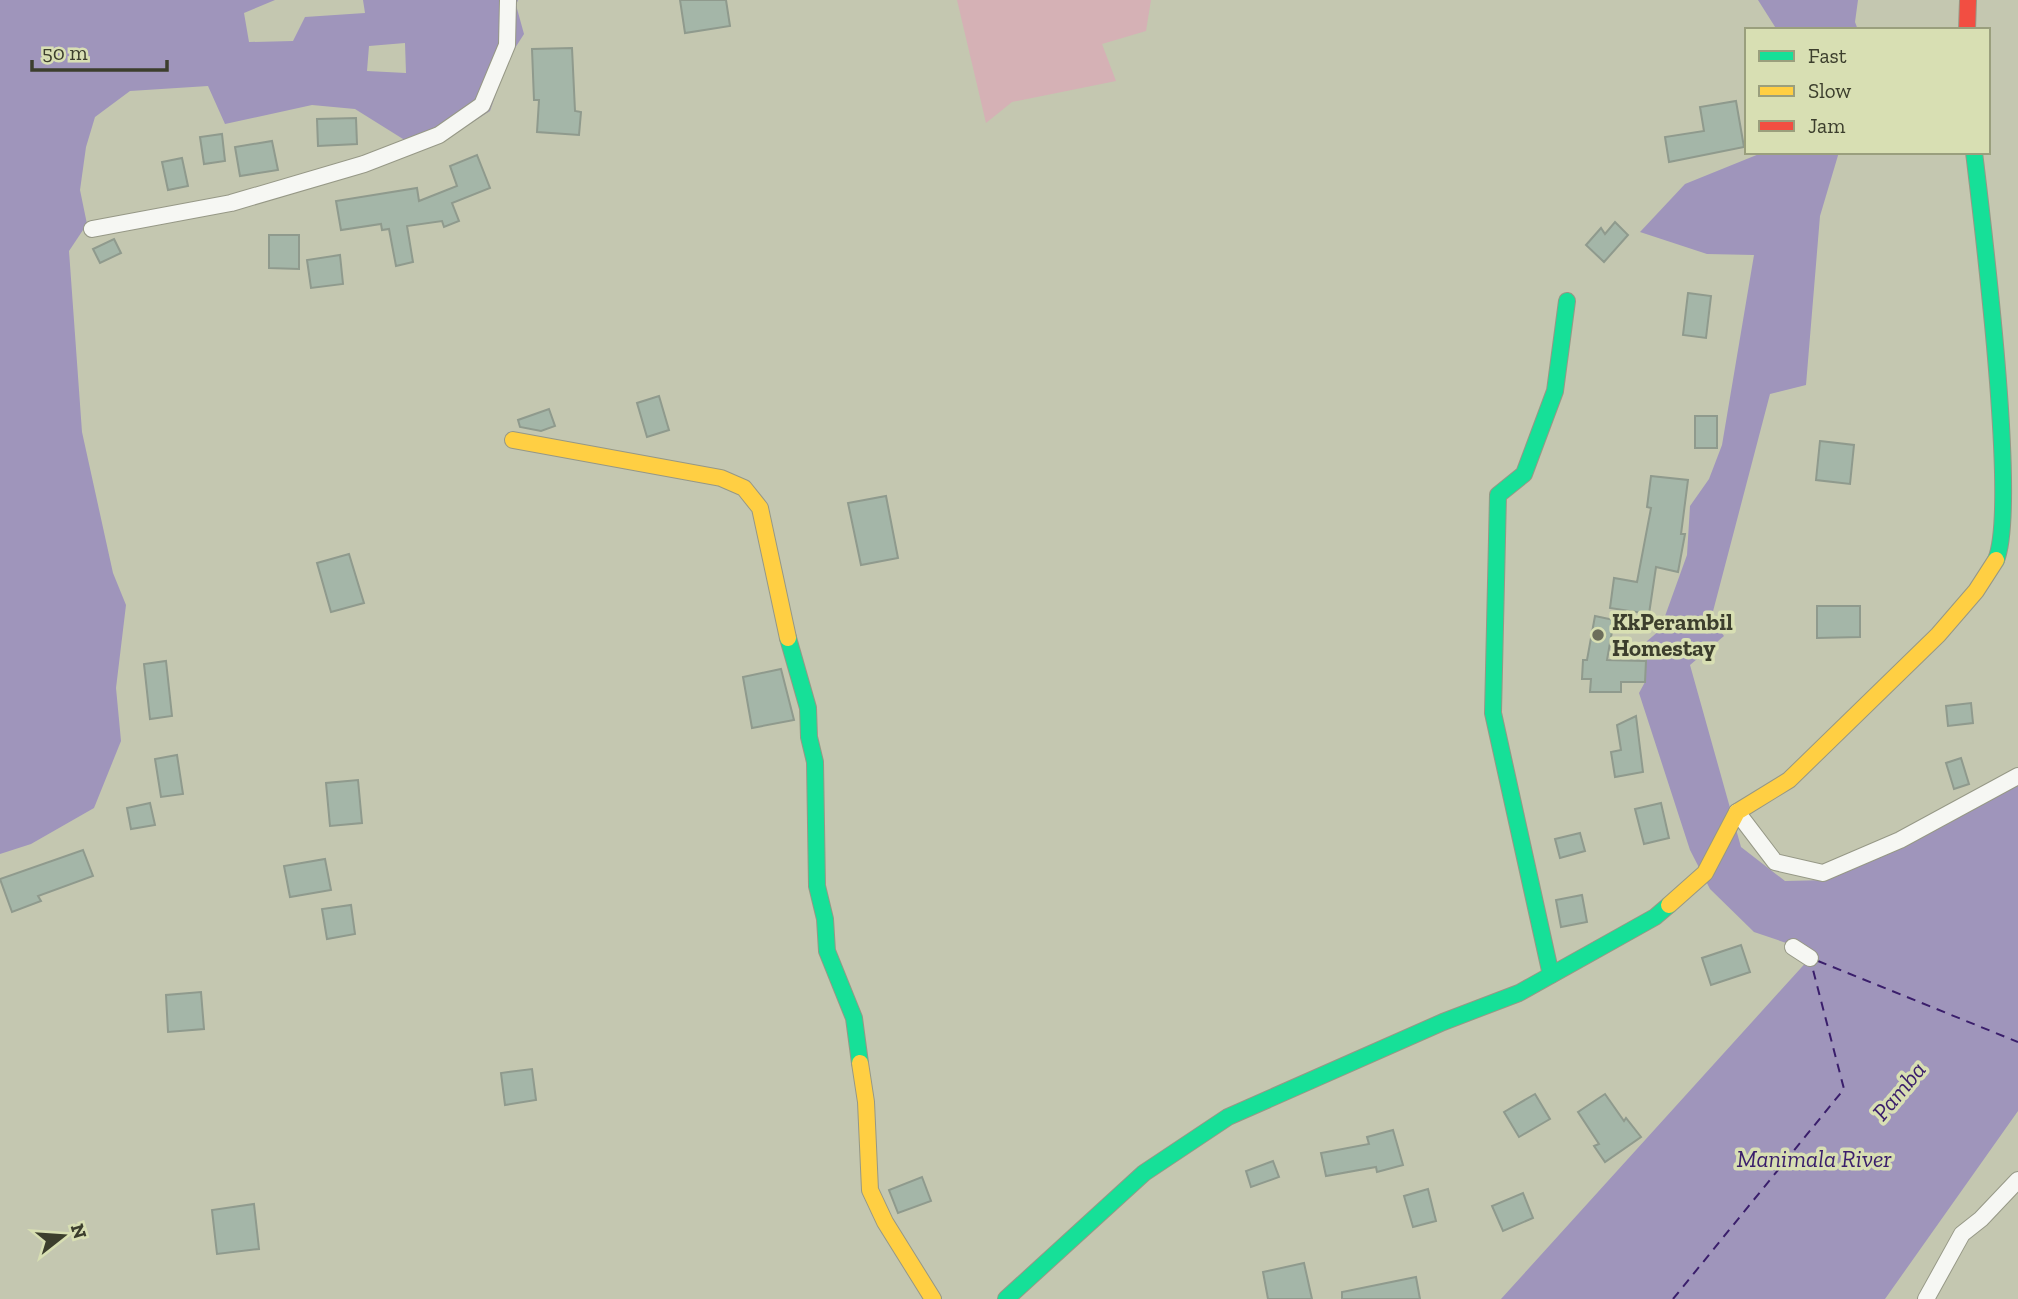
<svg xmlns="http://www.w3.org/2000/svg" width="2018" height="1299" viewBox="0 0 2018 1299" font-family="'Zilla Slab',serif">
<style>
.green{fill:#d5b1b5}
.water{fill:#9f95bb;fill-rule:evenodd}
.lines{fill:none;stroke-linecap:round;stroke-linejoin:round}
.ferry{stroke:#3a1e6b;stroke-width:2;stroke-dasharray:9 7;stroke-linecap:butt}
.building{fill:#a4b6a8;stroke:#8f9a8d;stroke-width:2}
.street-casing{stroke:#969886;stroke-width:18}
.fast-casing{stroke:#969886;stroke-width:18}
.slow-casing{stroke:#969886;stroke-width:18}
.jam-casing{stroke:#969886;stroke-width:18}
.street{stroke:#f6f7f3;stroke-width:16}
.fast{stroke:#16e098;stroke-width:16}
.slow{stroke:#ffcf43;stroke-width:16}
.jam{stroke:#f24e42;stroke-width:16}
.poi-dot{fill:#6c6e5b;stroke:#d8dfb3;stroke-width:2.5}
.labels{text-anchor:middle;stroke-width:7;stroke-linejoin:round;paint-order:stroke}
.poi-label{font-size:23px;font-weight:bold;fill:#3c3e2d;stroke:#d8dfb3;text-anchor:start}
.water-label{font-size:24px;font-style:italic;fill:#3a1e6b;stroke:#d8dfb3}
</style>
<rect width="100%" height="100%" fill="#c4c7b0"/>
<polygon class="green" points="957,0 1151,0 1146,31 1102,44 1116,81 1012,102 986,123"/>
<g class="water">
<path d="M0 0H275L244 13 249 42 293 41 305 17 365 13 363 0H518L516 5 524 34 508 59 490 111 459 131 411 144 355 109 312 105 225 124 208 86 130 91 95 117 86 147 80 190 87 224 69 251 82 432 113 573 126 605 116 688 121 741 94 808 31 844 0 854ZM405 43 406 73 367 71 369 46Z"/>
<polygon points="1758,0 1858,0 1855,22 1858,30 1777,30"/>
<polygon points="1764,152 1839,152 1820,216 1806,385 1770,394 1711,619 1724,636 1690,665 1741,847 1785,881 1828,880 2018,780 2018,1111 1885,1299 1501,1299 1810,958 1810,951 1754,932 1710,889 1690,850 1639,693 1645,682 1646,642 1660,630 1687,555 1690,506 1709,479 1722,445 1754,255 1707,254 1640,232 1685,184"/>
</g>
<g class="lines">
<g class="ferry">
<polyline points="1818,961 2018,1042"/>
<polyline points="1673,1299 1844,1089 1812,966"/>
</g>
</g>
<g class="building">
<polygon points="680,0 726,0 730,26 685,33"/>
<polygon points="572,48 575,111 581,112 579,135 537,132 539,100 534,100 532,49"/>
<polygon points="1736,101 1744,147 1669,162 1665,137 1704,131 1700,107"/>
<polygon points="356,118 357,144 318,146 317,119"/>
<polygon points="222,134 225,161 204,164 200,137"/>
<polygon points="272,141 278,170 240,176 235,147"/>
<polygon points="477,155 490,188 452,203 459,221 444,227 442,221 407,226 413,262 396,266 389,229 382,230 381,224 341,230 336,201 417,188 419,201 457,186 450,166"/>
<polygon points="182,158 188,186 168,190 162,162"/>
<polygon points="1615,222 1628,235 1604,262 1586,245 1601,228 1605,234"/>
<polygon points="269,235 299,235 299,269 269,268"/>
<polygon points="114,239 121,253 100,263 93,249"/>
<polygon points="340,255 343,284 311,288 307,260"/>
<polygon points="1688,293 1711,296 1706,338 1683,335"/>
<polygon points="659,396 669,430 647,437 637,403"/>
<polygon points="549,409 555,426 541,431 520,427 518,420"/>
<rect x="1695" y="416" width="22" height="32"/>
<polygon points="1820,441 1854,445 1850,484 1816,480"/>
<polygon points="1651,476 1688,480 1681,534 1685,534 1678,572 1656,567 1649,614 1610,608 1614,578 1637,582 1651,508 1647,507"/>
<polygon points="886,496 898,558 861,565 848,503"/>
<polygon points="349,554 364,603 331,612 317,563"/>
<polygon points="1817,606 1860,606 1860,637 1817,638"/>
<polygon points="1595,616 1614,620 1607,660 1646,661 1645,682 1621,682 1621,692 1590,692 1591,679 1582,679 1583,660 1587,660"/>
<polygon points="166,661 172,716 150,719 144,664"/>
<polygon points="781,669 794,720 752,728 743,677"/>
<polygon points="1971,703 1973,723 1948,726 1946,706"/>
<polygon points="1636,716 1643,772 1615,777 1611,752 1621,750 1617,725"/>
<polygon points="177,755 183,794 161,797 155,759"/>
<polygon points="1961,758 1969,784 1954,789 1946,763"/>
<polygon points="358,780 362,823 330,826 326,783"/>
<polygon points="150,803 155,825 131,829 127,808"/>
<polygon points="1661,803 1669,838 1644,844 1635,809"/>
<polygon points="1580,833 1585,851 1560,858 1555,839"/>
<polygon points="83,850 93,876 38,896 41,901 12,912 0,879"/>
<polygon points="325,859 331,890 290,897 284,866"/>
<polygon points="1582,895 1587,922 1561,927 1556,900"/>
<polygon points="351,905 355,934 327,939 322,909"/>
<polygon points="1741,945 1750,972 1711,985 1702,958"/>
<polygon points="201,992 204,1029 168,1032 166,995"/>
<polygon points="532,1069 536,1100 505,1105 501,1073"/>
<polygon points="1535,1094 1550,1119 1519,1137 1504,1112"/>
<polygon points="1605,1094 1624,1121 1626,1118 1641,1137 1605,1162 1594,1146 1599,1144 1578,1112"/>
<polygon points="1393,1130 1403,1165 1377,1172 1376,1167 1326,1176 1321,1153 1369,1144 1367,1137"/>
<polygon points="1273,1161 1279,1177 1251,1187 1246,1171"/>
<polygon points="922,1177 931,1201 898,1213 889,1190"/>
<polygon points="1428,1189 1436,1221 1413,1227 1404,1196"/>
<polygon points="1523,1193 1533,1218 1503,1231 1492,1206"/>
<polygon points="254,1204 259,1249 217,1254 212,1210"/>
<polygon points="1304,1263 1312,1299 1268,1299 1263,1272"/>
<polygon points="1416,1277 1420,1299 1342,1299 1342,1292"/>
</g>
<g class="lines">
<defs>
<g id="street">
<polyline points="92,229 231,203 364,164 439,135 482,105 507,45 508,0"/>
<polyline points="1737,812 1775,862 1823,873 1900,840 2018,776"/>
<polyline points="1793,947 1810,958"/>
<polyline points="1926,1299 1962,1234 1981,1219 2018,1180"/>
</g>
<g id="fast">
<path d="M1974 152C1983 227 2018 505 1996 560"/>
<polyline points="788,638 808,708 809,737 815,762 817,886 825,919 827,951 854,1018 860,1063"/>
<polyline points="1551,975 1493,713 1498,495 1524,474 1555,391 1567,301"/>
<polyline points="1006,1299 1144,1173 1228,1117 1443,1022 1519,993 1655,917 1669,905"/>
</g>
<g id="slow">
<polyline points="513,440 721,478 744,488 760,508 788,638"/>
<polyline points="1669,905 1705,873 1737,812 1789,780 1938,635 1976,591 1996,560"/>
<polyline points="860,1063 866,1102 870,1190 885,1222 933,1299"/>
</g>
<polyline id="jam" points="1967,30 1968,0"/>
</defs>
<use href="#street" class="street-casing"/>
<use href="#fast" class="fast-casing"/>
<use href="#slow" class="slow-casing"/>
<use href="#jam" class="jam-casing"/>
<use href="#street" class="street"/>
<use href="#fast" class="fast"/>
<use href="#slow" class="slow"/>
<use href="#jam" class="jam"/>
</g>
<circle class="poi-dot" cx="1598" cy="635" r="7"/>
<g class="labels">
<g class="poi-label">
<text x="1612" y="630">KkPerambil<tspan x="1612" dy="26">Homestay</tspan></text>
</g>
<g class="water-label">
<text transform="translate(1899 1091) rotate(-50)" y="8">Pamba</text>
<text x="1814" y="1167">Manimala River</text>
</g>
</g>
<rect x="1745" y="28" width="245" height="126" fill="#d8dfb3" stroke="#9a9f7d" stroke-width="2"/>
<rect x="1759" y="51" width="35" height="10" fill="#16e098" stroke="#9a9f7d" stroke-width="2"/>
<text x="1808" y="63" font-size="21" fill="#3c3e2d">Fast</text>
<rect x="1759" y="86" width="35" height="10" fill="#ffcf43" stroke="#9a9f7d" stroke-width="2"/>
<text x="1808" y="98" font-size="21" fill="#3c3e2d">Slow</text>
<rect x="1759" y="121" width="35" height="10" fill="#f24e42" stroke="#9a9f7d" stroke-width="2"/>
<text x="1808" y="133" font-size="21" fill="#3c3e2d">Jam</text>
<g transform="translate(63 1236) rotate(73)" stroke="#d8dfb3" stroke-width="5" paint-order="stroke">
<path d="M0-5L12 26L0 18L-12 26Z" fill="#3c3e2d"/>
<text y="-10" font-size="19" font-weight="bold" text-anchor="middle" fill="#3c3e2d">N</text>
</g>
<path d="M32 60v10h135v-10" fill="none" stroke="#3c3e2d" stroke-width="3.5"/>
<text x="42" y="60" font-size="21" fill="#3c3e2d" stroke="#d8dfb3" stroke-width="5" paint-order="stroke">50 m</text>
</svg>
